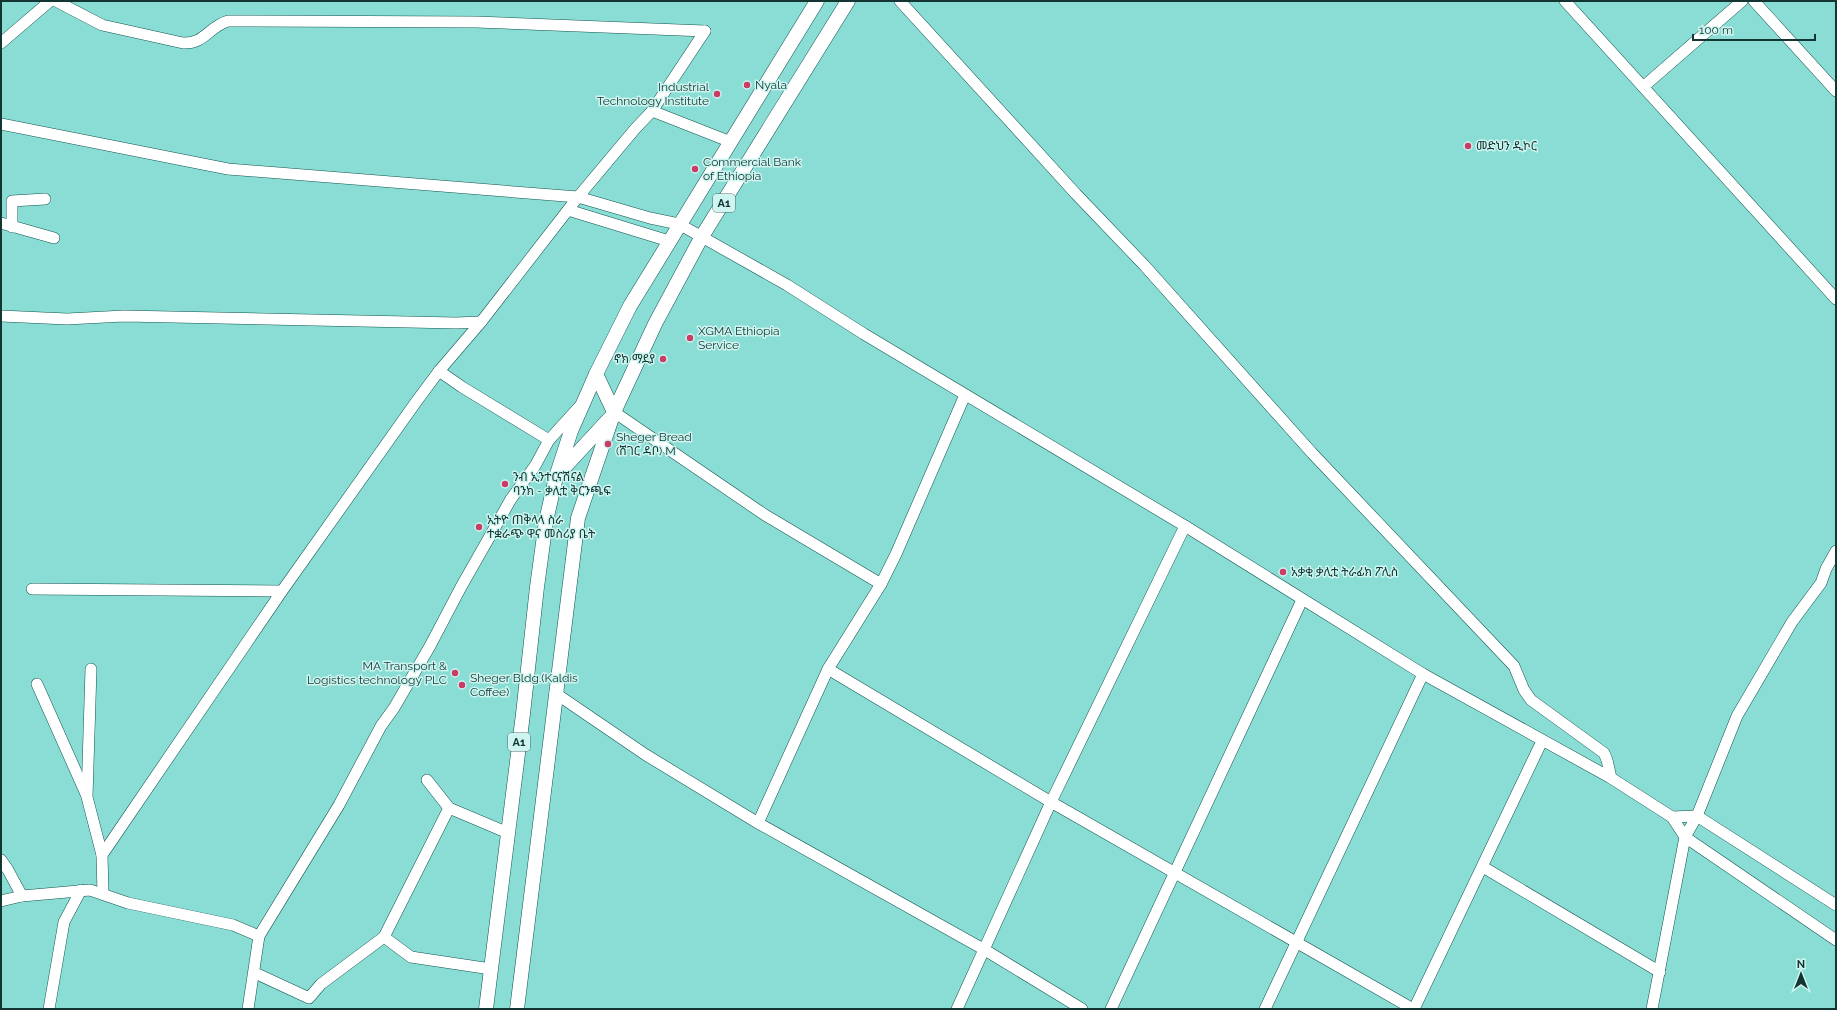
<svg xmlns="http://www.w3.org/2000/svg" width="1837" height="1010" viewBox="0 0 1837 1010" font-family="Raleway,'Noto Sans Ethiopic',sans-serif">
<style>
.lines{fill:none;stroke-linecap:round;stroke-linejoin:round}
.minor-casing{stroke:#105550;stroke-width:12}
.major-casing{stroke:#105550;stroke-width:15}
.minor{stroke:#fff;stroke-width:11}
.major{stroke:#fff;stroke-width:14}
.poi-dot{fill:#ca3b65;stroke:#cef5f0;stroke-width:1.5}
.labels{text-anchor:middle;stroke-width:3;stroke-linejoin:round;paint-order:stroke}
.shield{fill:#cef5f0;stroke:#4b6f6c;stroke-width:1}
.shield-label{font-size:11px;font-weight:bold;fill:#133633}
.poi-label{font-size:12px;fill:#133633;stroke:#cef5f0;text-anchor:start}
</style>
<rect width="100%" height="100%" fill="#8addd4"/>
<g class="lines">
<defs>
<g id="minor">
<path d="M56 1 102 25 183 43C205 44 208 27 228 21L476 22 705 31"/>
<polyline points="900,1 1076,194 1144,265 1312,453 1514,666 1524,690 1531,700 1604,753 1607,760 1611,778"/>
<polyline points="1565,1 1836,299"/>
<polyline points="1754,1 1836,91"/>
<polyline points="1,43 50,1"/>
<polyline points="1643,87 1742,1"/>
<polyline points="652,111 731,142"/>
<polyline points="1,124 228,169 578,197 650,218 679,224 787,285 864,334 1185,526 1423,674 1611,778 1672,817 1685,837 1836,940"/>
<polyline points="568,210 669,241"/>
<polyline points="1,223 54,238"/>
<polyline points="12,227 12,201 45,199"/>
<polyline points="1,316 67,319 124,316 456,323 481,322"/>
<polyline points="439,371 462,387 549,440"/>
<polyline points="614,412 765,515 881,584"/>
<polyline points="32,589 282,591"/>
<polyline points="91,669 87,797 102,855"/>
<polyline points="828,669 1051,802 1413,1009"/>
<polyline points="37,684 86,794"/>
<polyline points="555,693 646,755 758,823 985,950 1082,1009"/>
<polyline points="427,780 449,808"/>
<polyline points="1672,817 1697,816 1836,905"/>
<polyline points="758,823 828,669 881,584 896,554 965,395"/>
<polyline points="1,860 8,870 22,896"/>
<polyline points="1483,867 1660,972"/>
<polyline points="103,894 102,855 282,591 416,402 439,371 481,322 578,197 635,129 652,111 705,31"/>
<polyline points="1,901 22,896 90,890 128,903 233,925 259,936"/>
<polyline points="384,937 411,957 491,969"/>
<polyline points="255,973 309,998 321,984 384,937 449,808 508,833"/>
<polyline points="49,1009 64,922 81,890"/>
<polyline points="248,1009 259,936 339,805 381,726 394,708 430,646 461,587 511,499 535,466 549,440 579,407"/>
<polyline points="957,1009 1051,802 1185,526"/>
<polyline points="1111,1009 1302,600"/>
<polyline points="1265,1009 1423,674"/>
<polyline points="1414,1009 1542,741"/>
<polyline points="1652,1009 1685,837 1697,816 1737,716 1792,622 1821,583 1826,569 1836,551"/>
</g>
<g id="major">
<polyline points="596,374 614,412"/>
<polyline points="561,471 609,419"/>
<polyline points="486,1009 523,714 537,587 546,521 556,477 571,431 596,374 630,306 817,1"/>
<polyline points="517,1009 578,518 614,412 655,324 701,238 848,1"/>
</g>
</defs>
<use href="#minor" class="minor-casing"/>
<use href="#major" class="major-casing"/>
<use href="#minor" class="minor"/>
<use href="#major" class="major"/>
</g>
<g class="poi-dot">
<circle cx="747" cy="85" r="4"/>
<circle cx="717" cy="94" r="4"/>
<circle cx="1468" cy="146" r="4"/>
<circle cx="695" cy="169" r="4"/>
<circle cx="690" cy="338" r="4"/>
<circle cx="663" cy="359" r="4"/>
<circle cx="608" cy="444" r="4"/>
<circle cx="505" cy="484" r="4"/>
<circle cx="479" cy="527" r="4"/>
<circle cx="1283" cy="572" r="4"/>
<circle cx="455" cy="673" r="4"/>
<circle cx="462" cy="685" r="4"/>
</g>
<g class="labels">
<g class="shield">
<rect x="713" y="194" width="22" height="18" rx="3"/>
<rect x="508" y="733" width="22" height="18" rx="3"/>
</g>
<g class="shield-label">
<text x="724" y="207">A1</text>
<text x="519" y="746">A1</text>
</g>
<g class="poi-label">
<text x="755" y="89">Nyala</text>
<text x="709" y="91" text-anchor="end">Industrial<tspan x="709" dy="14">Technology Institute</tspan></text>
<text x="1476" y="150">መድህን ዲኮር</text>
<text x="703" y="166">Commercial Bank<tspan x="703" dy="14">of Ethiopia</tspan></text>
<text x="698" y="335">XGMA Ethiopia<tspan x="698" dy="14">Service</tspan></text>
<text x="655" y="363" text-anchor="end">ኖክ ማደያ</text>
<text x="616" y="441">Sheger Bread<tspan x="616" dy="14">(ሸገር ዳቦ) M</tspan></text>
<text x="513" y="481">ንብ ኢንተርናሽናል<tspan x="513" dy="14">ባንክ - ቃሊቲ ቅርንጫፍ</tspan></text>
<text x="487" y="524">ኢትዮ ጠቅላላ ስራ<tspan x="487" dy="14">ተቋራጭ ዋና መስሪያ ቤት</tspan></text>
<text x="1291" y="576">አቃቂ ቃሊቲ ትራፊክ ፖሊስ</text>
<text x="447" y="670" text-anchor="end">MA Transport &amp;<tspan x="447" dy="14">Logistics technology PLC</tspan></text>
<text x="470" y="682">Sheger Bldg.(Kaldis<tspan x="470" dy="14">Coffee)</tspan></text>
</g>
</g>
<rect width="1837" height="1010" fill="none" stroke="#133633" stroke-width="4"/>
<g transform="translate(1801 974)" stroke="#cef5f0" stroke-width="3" paint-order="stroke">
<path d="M0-3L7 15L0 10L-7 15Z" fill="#133633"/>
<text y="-6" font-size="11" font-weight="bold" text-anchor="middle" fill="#133633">N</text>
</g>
<path d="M1693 34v6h122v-6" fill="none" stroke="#133633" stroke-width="2"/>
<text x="1699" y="34" font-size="12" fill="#133633" stroke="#cef5f0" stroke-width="3" paint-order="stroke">100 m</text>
</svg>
